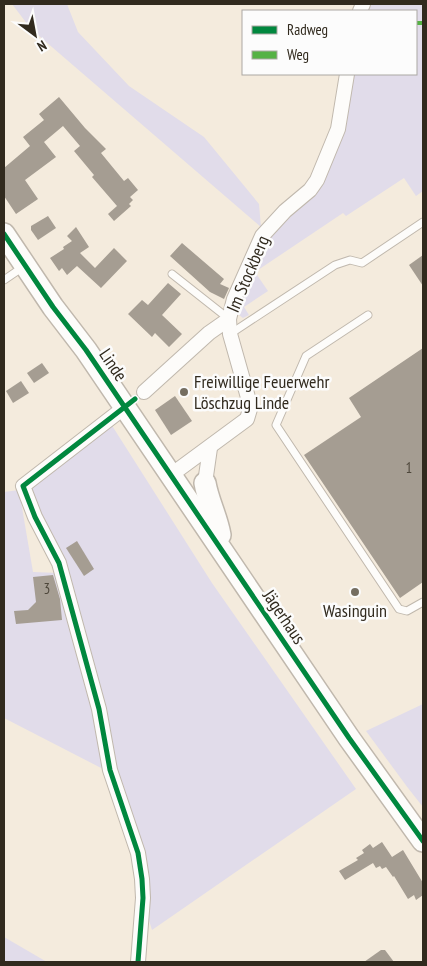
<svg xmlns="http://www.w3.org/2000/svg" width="427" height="966" viewBox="0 0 427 966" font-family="'PT Sans Narrow',sans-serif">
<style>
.green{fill:#e1dcea}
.building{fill:#a59d92}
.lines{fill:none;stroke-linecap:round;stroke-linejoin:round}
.service-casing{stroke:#c0b8ad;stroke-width:9}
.minor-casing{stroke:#c0b8ad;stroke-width:16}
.primary-casing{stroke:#c0b8ad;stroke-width:24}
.service{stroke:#fdfcfa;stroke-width:7}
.minor{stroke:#fdfcfa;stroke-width:14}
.primary{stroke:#fdfcfa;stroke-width:21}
.quiet{stroke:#56b245;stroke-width:4;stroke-dasharray:8 4;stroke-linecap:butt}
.cycleway-casing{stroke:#fcfcfc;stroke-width:8}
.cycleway{stroke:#00873e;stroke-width:5}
.poi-dot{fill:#756e61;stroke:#fcfcfc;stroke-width:2}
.labels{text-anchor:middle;stroke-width:5;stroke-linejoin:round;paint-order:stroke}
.number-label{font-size:15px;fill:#4e473b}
.street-label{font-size:18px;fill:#312a1e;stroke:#fcfcfc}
.poi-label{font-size:18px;fill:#312a1e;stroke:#fcfcfc;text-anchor:start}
</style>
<rect width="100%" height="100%" fill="#f4ebdd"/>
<g class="green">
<polygon points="12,4 67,4 78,32 129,86 204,137 259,204 261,227 31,29"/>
<polygon points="369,4 423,4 423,191 416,196 404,178 346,216 343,213 258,270 257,275 268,291 244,307 249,315 243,318 239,315 237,311 241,296 268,236 306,201 347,116 354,74 416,74 416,11 366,11"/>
<polygon points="111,424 212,583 356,789 152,930 147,914 116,768 62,559 28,484"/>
<polygon points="19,490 33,572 59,573 94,709 105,770 4,718 4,492"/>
<polygon points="423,704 423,807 408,788 366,731"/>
<polygon points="4,937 47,962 4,962"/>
</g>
<g class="building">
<polygon points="59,97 85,128 106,149 101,153 124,181 128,178 138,190 130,197 133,200 129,204 131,206 114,221 108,214 117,206 92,177 94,175 74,151 80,146 63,126 44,142 56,157 25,180 38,199 16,214 4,196 4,168 30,146 23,137 44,120 39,114"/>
<polygon points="48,216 56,228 38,240 31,230 31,226"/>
<polygon points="76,227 89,247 80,253 95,268 114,248 127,261 101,288 77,266 67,275 62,268 59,271 50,258 64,249 63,247 72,241 67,236"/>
<polygon points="182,243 224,279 220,284 229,288 224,299 210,292 170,256"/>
<polygon points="423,255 423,286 409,265"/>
<polygon points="168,283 181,294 162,315 182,334 169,347 155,333 152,337 128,314 142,300 148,305"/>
<polygon points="423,348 423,582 400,598 304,455 361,417 349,398"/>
<polygon points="42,363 49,373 34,383 27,373"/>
<polygon points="21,381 29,393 13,403 6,391"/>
<polygon points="175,396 192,421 171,435 155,410"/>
<polygon points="77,541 94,569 84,576 66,548"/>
<polygon points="53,575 60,599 62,620 16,624 14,611 28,610 36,602 33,577"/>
<polygon points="382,842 392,857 403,850 423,883 423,895 416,900 414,895 408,899 394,876 393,877 386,867 382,869 380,866 376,868 373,863 345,880 339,871 358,860 356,858 364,853 362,850 370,844 373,848"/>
<polygon points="381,950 385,950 394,962 364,962"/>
</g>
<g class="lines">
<defs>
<g id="service">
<polyline points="172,274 229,319"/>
<polyline points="4,280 23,267"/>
<polyline points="368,315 306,356 276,425 399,609 407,611 423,602"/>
<polyline points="230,334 335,265 350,260 362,263 423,222"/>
</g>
<g id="minor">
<polyline points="360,11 363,4"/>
<polyline points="144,392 209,333 229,319"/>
<polyline points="125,407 23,486 35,517 59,563 99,709 110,770 138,853 142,879 143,898 138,962"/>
<polyline points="171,475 247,419 250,409 249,401 230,334 229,319 234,299 262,236 285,211 310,190 317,180 338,129 347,74"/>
<polyline points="205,483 210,448"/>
</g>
<g id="primary">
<polyline points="4,234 53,307 86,350 349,738 423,841"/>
<path d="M205 483C208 501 217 517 220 535"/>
</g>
</defs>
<use href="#service" class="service-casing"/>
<use href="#minor" class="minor-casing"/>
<use href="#primary" class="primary-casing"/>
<use href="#service" class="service"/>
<use href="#minor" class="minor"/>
<use href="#primary" class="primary"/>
<polyline class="quiet" points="416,23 423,23"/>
<defs>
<g id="cycleway">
<polyline points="4,234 53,307 86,350 349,738 423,841"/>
<polyline points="135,399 23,486 35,517 59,563 99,709 110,770 138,853 142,879 143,898 138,962"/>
</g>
</defs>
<use href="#cycleway" class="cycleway-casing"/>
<use href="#cycleway" class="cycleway"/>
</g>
<g class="poi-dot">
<circle cx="184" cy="392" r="5"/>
<circle cx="355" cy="592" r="5"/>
</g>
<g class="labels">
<g class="number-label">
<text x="409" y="473">1</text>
<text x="47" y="594">3</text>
</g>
<g class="street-label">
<text transform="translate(248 274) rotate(-67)" y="6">Im Stockberg</text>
<text transform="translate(113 365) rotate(56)" y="6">Linde</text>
<text transform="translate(284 617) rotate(56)" y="6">Jägerhaus</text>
</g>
<g class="poi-label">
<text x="194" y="388">Freiwillige Feuerwehr<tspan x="194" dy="21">Löschzug Linde</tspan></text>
<text x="355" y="617" text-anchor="middle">Wasinguin</text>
</g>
</g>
<rect width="427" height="966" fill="none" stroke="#312a1e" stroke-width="10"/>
<rect x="242" y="10" width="175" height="65" fill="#fcfcfc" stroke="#aba8a3"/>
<rect x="252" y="26" width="25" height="8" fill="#00873e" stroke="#aba8a3"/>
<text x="287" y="35" font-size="15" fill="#312a1e">Radweg</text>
<rect x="252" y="51" width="25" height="8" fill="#56b245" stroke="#aba8a3"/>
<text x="287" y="60" font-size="15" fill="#312a1e">Weg</text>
<g transform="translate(35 35) rotate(148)" stroke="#fcfcfc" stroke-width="4" paint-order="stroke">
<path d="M0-4L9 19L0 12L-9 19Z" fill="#312a1e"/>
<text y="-8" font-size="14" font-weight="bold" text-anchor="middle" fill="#312a1e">N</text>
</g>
</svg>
